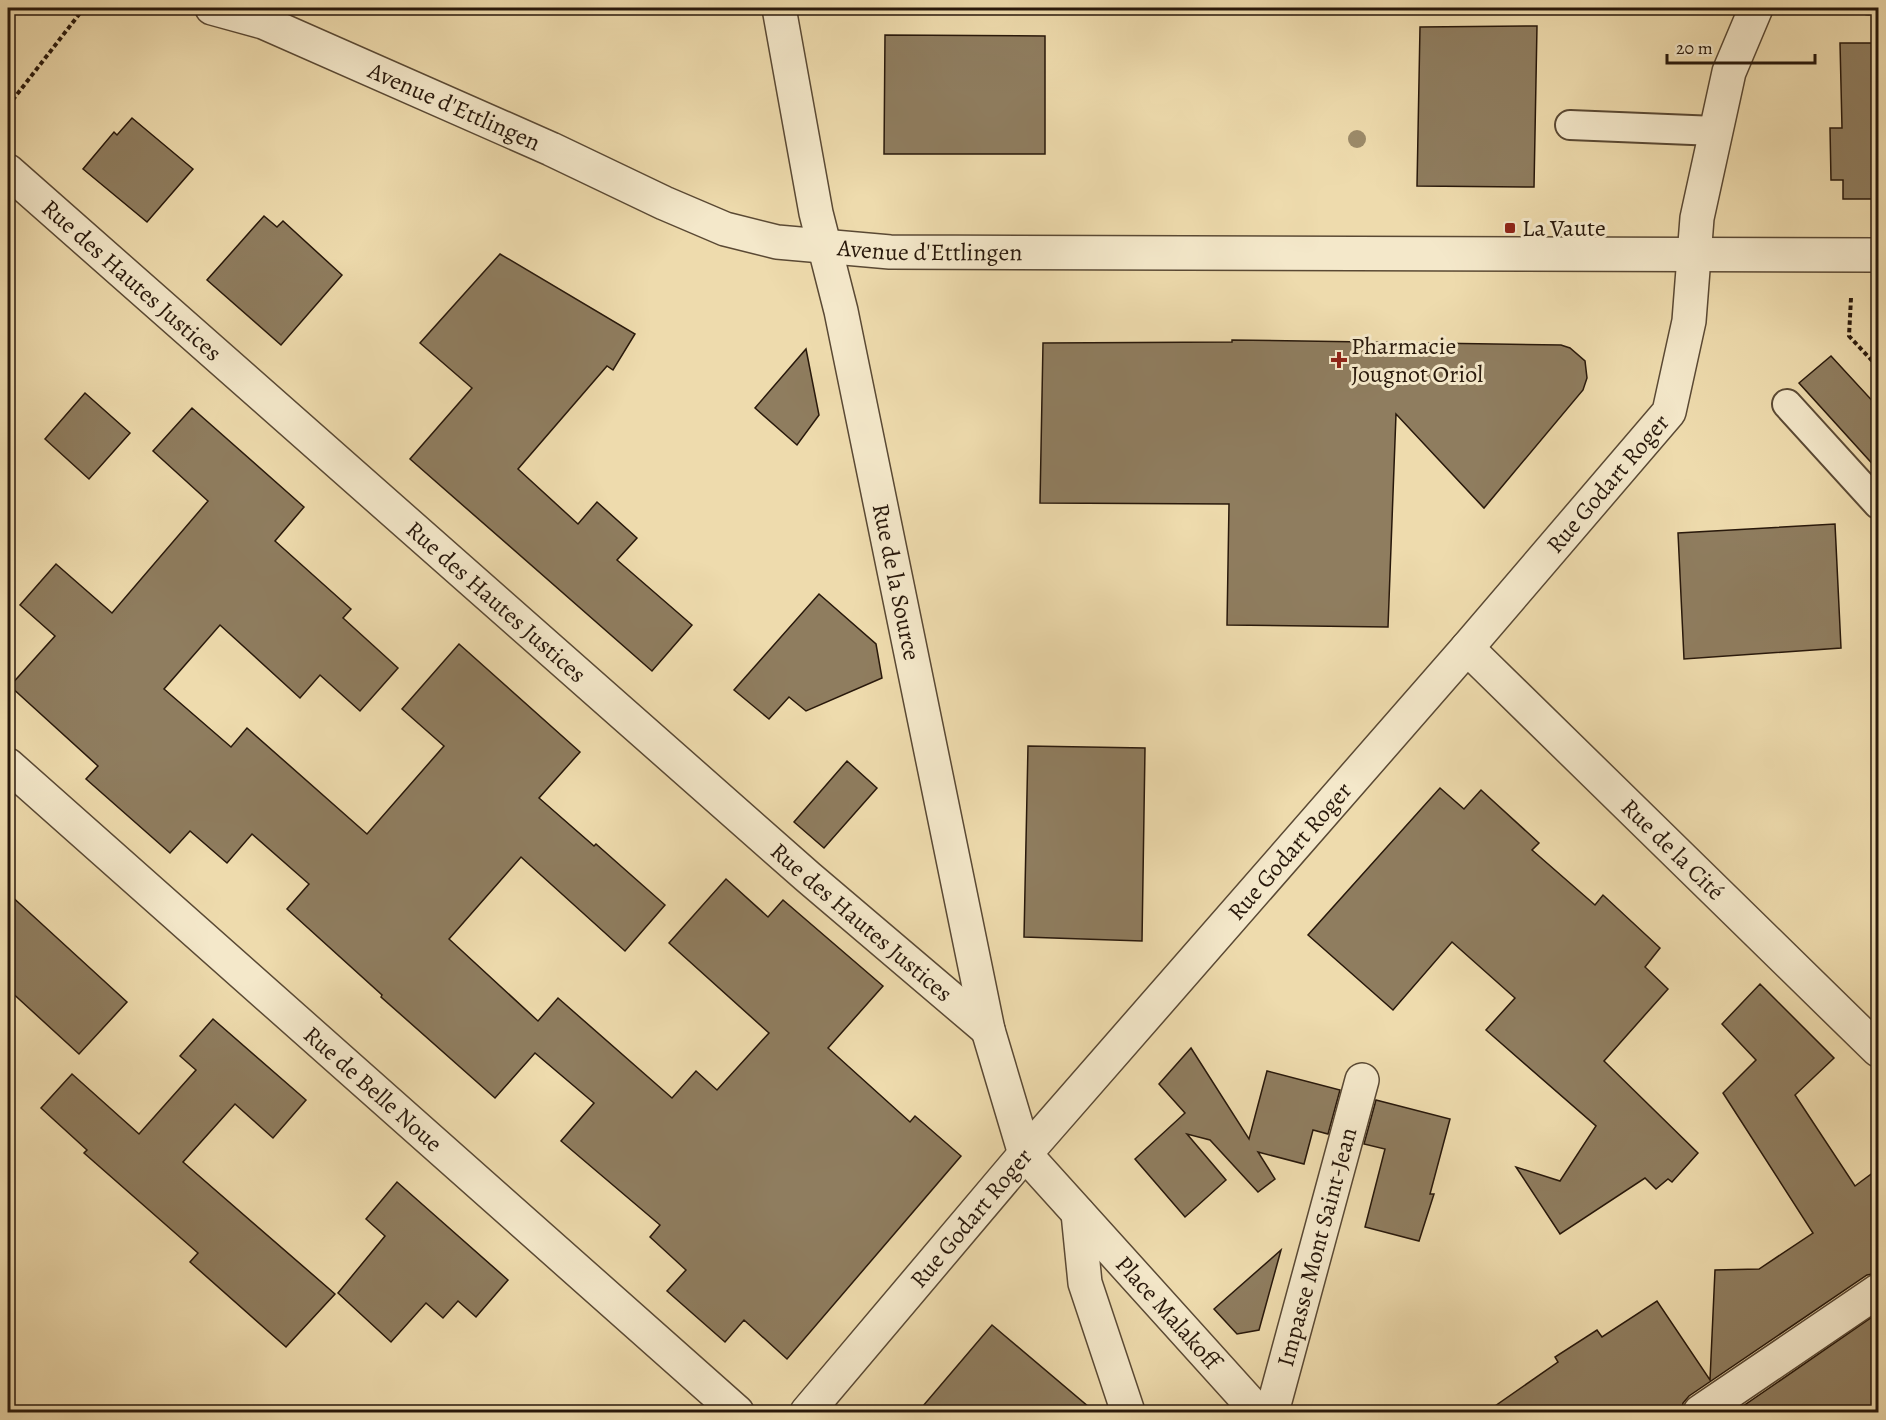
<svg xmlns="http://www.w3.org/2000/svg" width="1886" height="1420" viewBox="0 0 1886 1420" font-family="Alegreya,serif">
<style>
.building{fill:#8f7d5f;stroke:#28180b;stroke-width:1.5}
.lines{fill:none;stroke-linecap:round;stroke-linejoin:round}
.service-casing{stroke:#5a4934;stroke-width:32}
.minor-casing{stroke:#5a4934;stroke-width:36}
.tertiary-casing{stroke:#5a4934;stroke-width:36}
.path{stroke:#28180b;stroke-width:4;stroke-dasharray:4.5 3;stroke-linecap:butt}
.service{stroke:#f4e8ca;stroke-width:28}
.minor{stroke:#f4e8ca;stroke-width:33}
.tertiary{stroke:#f4e8ca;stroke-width:33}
.tree{fill:#9c8b6a}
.poi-dot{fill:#8f2418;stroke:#f4e8ca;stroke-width:2}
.labels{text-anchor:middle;stroke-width:6;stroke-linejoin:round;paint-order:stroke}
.street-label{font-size:24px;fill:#28180b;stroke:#f4e8ca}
.poi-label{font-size:24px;fill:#28180b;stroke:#f4e8ca;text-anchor:start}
</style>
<rect width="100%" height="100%" fill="#eedbad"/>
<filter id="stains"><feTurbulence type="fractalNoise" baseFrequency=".00333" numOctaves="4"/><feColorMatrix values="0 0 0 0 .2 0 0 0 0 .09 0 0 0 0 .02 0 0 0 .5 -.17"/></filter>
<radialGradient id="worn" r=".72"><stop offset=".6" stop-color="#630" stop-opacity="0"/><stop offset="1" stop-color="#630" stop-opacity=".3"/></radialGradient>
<g class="building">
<polygon points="1537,26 1534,187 1417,186 1420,27"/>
<polygon points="885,35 1045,36 1045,154 884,154"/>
<polygon points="1840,43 1878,43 1878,199 1843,199 1843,180 1831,180 1830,128 1842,128"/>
<polygon points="132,118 193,169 147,222 83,169 114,132 117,135"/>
<polygon points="264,216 277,227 283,221 342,275 281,345 207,280"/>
<polygon points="500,254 635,334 613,370 607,366 518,469 578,524 597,502 637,538 617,560 692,625 652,671 410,459 472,388 420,343"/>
<polygon points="1232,340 1561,345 1570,348 1585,361 1587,378 1583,390 1484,508 1396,414 1388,627 1227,625 1229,504 1040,503 1043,343 1232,342"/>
<polygon points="806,349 819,415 797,445 755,408"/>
<polygon points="1831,356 1878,407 1878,470 1799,383"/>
<polygon points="85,393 130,433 89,479 45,439"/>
<polygon points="192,408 304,507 275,541 351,609 343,618 398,668 360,711 320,675 300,698 220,625 164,689 231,747 247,728 367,834 444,746 402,709 459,644 580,752 539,798 594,846 596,844 665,905 625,951 521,857 449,939 538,1021 558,998 672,1098 696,1071 717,1090 769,1033 669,943 726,879 768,917 783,900 883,986 828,1048 910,1122 915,1116 961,1156 787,1359 744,1320 725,1342 667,1291 686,1270 650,1237 660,1225 561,1141 594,1103 535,1053 495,1098 381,997 382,995 287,909 309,884 252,834 227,863 190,831 170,853 86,779 98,766 10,686 55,636 20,605 56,564 112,613 208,501 153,451"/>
<polygon points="1835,524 1841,648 1684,659 1678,533"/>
<polygon points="819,594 876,644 882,678 806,711 789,697 769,719 734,690"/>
<polygon points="1028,746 1145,748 1142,941 1024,937"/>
<polygon points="847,761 877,788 824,848 794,822"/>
<polygon points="1440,788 1464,809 1481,790 1539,843 1532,850 1595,905 1603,895 1660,948 1645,967 1668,989 1604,1061 1698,1153 1672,1182 1668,1179 1656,1189 1645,1178 1560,1234 1516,1167 1560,1181 1596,1126 1486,1030 1515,998 1452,942 1393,1010 1308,935"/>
<polygon points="8,893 127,1002 79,1054 8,989"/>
<polygon points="1760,984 1834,1058 1795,1095 1855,1186 1878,1169 1878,1273 1867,1275 1689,1396 1683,1403 1681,1413 1485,1413 1558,1362 1555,1357 1597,1330 1602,1337 1657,1301 1710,1380 1715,1270 1759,1269 1813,1233 1723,1093 1756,1060 1722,1024"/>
<polygon points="213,1019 306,1100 273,1138 235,1104 183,1162 335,1294 286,1347 190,1262 198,1253 84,1153 87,1150 41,1108 72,1074 139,1134 196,1070 180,1056"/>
<polygon points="1191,1048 1249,1139 1267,1071 1340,1090 1328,1134 1313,1130 1304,1164 1258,1152 1275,1179 1258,1192 1210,1140 1187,1134 1226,1180 1185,1217 1135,1159 1185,1113 1159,1084"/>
<polygon points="1376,1100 1450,1119 1430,1194 1434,1194 1419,1241 1365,1227 1385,1149 1364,1144"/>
<polygon points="397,1182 508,1280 476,1317 458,1301 443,1318 426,1303 391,1342 338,1293 385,1236 366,1219"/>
<polygon points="1281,1250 1259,1330 1237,1334 1214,1309"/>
<polygon points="1878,1313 1878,1413 1733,1413"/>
<polygon points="992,1325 1096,1413 917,1413"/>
</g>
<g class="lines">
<defs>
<g id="service">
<polyline points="1570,125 1716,131"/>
<polyline points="1787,404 1878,504"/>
</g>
<g id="minor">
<path id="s1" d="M779 8 816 213 841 311 988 1030 1025 1154 1258 1412"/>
<path id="s2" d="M8 171 808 877 988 1030"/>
<path id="s3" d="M1467 648 1878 1050"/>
<path id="s4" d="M8 765 737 1412"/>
<polyline points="1078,1213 1085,1283 1128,1412"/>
<path id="s5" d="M807 1412 1025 1154 1467 648 1669 412 1689 321 1697 218 1729 72 1756 8"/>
<path id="s6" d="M1272 1412 1362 1080"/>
<polyline points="1700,1412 1878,1291"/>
</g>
<g id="tertiary">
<path id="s7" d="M212 8 263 22 551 149 664 203 725 229 777 242 890 252 1878 255"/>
</g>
</defs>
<use href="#service" class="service-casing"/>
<use href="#minor" class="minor-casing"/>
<use href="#tertiary" class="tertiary-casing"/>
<g class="path">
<polyline points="1798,9 1878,14"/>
<polyline points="8,106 84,8"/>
<polyline points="1851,298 1849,336 1878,367"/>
</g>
<use href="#service" class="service"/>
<use href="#minor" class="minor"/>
<use href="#tertiary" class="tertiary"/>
</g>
<circle class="tree" cx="1357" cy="139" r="9"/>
<g class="poi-dot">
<rect x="1504" y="222" width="12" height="12" rx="3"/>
<path d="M1336 351h6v6h6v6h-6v6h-6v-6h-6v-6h6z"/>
</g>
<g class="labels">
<g class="street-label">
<text dy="8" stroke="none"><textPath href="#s7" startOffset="262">Avenue d'Ettlingen</textPath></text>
<text dy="8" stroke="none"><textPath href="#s7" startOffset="766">Avenue d'Ettlingen</textPath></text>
<text dy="8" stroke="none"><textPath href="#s2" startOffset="165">Rue des Hautes Justices</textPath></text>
<text dy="8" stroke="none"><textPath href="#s5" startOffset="1226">Rue Godart Roger</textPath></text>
<text dy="8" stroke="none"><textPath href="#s1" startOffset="586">Rue de la Source</textPath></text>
<text dy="8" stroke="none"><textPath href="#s2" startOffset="651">Rue des Hautes Justices</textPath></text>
<text dy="8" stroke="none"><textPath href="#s3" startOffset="288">Rue de la Cité</textPath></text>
<text dy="8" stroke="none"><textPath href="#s5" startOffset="740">Rue Godart Roger</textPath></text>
<text dy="8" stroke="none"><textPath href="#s2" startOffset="1137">Rue des Hautes Justices</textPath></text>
<text dy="8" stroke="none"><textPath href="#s4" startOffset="488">Rue de Belle Noue</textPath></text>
<text dy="8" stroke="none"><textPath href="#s5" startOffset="254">Rue Godart Roger</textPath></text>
<text dy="8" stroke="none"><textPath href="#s6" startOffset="171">Impasse Mont Saint-Jean</textPath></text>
<text dy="8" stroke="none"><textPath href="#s1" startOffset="1386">Place Malakoff</textPath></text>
</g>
<g class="poi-label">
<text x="1522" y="236">La Vaute</text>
<text x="1351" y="354">Pharmacie<tspan x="1351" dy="28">Jougnot Oriol</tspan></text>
</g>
</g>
<rect width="1886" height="1420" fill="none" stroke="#eedbad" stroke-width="30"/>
<rect x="9" y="9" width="1868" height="1402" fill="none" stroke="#28180b" stroke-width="3"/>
<rect x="15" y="15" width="1856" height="1390" fill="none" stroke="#28180b" stroke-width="1.5"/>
<path d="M1667 54v9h148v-9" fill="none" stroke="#28180b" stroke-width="3"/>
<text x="1676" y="54" font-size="18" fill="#28180b" stroke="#f4e8ca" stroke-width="4.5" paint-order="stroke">20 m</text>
<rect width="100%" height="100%" filter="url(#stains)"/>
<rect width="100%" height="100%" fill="url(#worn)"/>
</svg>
